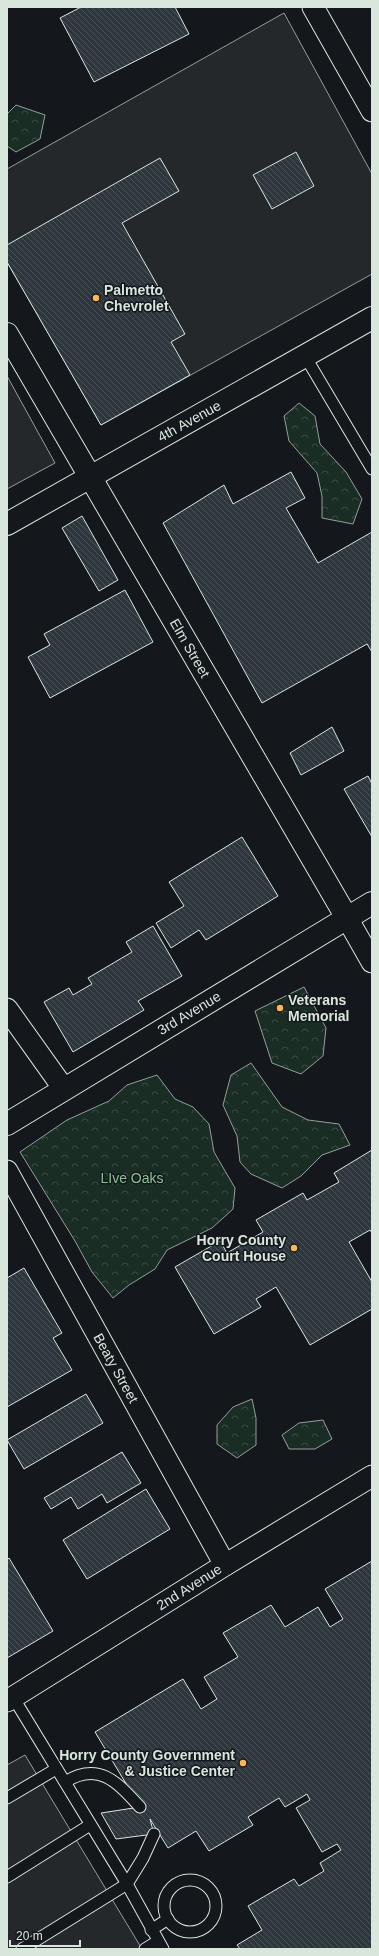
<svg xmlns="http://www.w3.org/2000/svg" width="379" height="1956" viewBox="0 0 379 1956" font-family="Arial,sans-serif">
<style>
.forest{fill:url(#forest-crowns);stroke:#939e99}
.parking{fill:#24282b;stroke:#939e99}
.building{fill:url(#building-back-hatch);stroke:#d8e6dc}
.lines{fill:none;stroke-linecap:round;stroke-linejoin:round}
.service-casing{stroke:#d8e6dc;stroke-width:13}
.minor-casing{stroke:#d8e6dc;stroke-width:23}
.tertiary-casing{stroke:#d8e6dc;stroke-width:24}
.primary-casing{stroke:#d8e6dc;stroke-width:24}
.service{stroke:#14181c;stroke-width:11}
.minor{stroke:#14181c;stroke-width:21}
.tertiary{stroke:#14181c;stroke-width:22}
.primary{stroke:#14181c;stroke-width:22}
.poi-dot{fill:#ffb74d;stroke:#14181c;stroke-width:1.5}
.labels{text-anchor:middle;stroke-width:3;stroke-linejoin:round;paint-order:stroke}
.poi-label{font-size:14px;font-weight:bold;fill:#d8e6dc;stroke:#14181c;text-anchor:start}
.street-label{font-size:14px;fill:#d8e6dc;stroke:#14181c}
.park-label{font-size:14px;fill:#8ac095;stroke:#14181c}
</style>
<defs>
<pattern id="forest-crowns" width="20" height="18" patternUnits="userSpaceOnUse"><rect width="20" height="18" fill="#1a2d24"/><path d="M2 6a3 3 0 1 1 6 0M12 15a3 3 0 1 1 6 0" fill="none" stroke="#3b4b43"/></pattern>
<pattern id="building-back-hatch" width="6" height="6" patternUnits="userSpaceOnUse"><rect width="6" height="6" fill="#2c363c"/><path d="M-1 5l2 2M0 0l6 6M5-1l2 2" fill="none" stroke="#4a5358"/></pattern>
</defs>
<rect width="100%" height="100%" fill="#14181c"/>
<g class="forest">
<polygon points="16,105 45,115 40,139 16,152 7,146 7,114"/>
<polygon points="299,403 315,416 320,444 346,472 362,499 353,524 322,518 322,496 317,473 289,441 284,416"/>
<polygon points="304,987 326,1028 323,1056 301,1074 272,1063 255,1011"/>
<polygon points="251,1063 282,1107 308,1120 339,1124 350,1145 322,1155 301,1176 282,1188 251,1174 240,1162 237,1136 223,1105 231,1075"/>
<polygon points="157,1075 175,1099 193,1107 209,1124 214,1152 235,1188 233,1209 212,1228 167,1250 155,1269 129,1285 113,1298 92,1272 75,1241 20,1152 67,1120 109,1101 127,1085"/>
<polygon points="252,1399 256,1418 256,1445 237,1458 217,1444 217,1425 233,1407"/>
<polygon points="323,1420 332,1439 315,1449 289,1449 282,1435 299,1423"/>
</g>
<g class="parking">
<polygon points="284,13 372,174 372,274 101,425 7,262 7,169"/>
<polygon points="7,376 55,463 7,489"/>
<polygon points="25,1755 142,1949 7,1949 7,1765"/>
</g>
<g class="building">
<polygon points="81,7 175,7 189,34 94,82 60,18"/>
<polygon points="296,152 314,186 272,209 253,175"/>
<polygon points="160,158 179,191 122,223 185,334 171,342 190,375 101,425 7,262 7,245"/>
<polygon points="291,472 305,498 286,508 318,563 372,532 372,652 367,644 262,703 163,523 224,485 233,504"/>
<polygon points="82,516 118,580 99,591 62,528"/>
<polygon points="125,590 153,642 50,698 28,657 50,645 44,634"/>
<polygon points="332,727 344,751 301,775 290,753"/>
<polygon points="368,776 372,784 372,837 344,789"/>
<polygon points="242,837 278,896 206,940 199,930 171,948 156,923 184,906 169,882"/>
<polygon points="153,926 182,976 138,1001 144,1010 73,1052 44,1002 69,988 73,995 92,984 88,978 132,952 126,942"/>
<polygon points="372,1150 372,1233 370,1230 349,1242 372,1282 372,1309 310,1345 276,1287 256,1299 261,1307 214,1334 175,1267 220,1241 227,1253 263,1232 256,1220 303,1193 307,1200 339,1182 334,1173"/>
<polygon points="24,1268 62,1333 53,1338 72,1370 7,1407 7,1278"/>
<polygon points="86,1394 103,1423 24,1469 7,1440"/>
<polygon points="122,1452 141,1483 107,1503 102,1494 78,1509 71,1497 51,1509 44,1498"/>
<polygon points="146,1489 170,1529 87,1579 63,1540"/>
<polygon points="9,1558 53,1631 7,1658 7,1560"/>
<polygon points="372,1561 372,1949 240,1949 237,1945 262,1930 248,1906 294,1879 299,1886 324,1871 320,1863 341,1850 337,1844 322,1852 296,1808 310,1800 307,1794 285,1807 279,1798 248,1817 253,1825 209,1851 196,1831 168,1848 150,1819 154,1834 116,1839 101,1813 140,1807 95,1732 183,1679 201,1709 217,1699 204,1677 238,1657 223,1633 271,1605 285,1627 318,1607 330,1627 343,1619 325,1589"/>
</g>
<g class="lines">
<defs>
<g id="service">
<polyline points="305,356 372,469"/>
<polyline points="13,1697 127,1884 163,1949"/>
<path d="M65 1782C99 1761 117 1782 140 1807"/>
<polyline points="7,1798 56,1769"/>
<polyline points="7,1877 90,1825"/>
<circle cx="190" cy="1906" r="26"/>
<polyline points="151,1930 168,1919"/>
<polyline points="22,1949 127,1884 143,1858 154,1834"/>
<polyline points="145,1949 158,1941"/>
</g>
<g id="minor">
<polyline points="313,7 372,111"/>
<polyline points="347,918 372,962"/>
<polyline points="7,1009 64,1089"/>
<polyline points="7,1171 225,1565"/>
<polyline points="7,1701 225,1565 372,1476"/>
</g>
<polyline id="tertiary" points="7,334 347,918"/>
<g id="primary">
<polyline points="7,524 372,318"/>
<polyline points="7,1124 372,903"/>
</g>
</defs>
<use href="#service" class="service-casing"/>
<use href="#minor" class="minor-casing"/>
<use href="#tertiary" class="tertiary-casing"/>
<use href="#primary" class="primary-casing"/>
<use href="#service" class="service"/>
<use href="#minor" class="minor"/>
<use href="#tertiary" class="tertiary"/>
<use href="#primary" class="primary"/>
</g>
<g class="poi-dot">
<circle cx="96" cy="298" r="4"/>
<circle cx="280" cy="1008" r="4"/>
<circle cx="294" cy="1248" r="4"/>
<circle cx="243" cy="1763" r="4"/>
</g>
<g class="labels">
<g class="poi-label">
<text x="104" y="295">Palmetto<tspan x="104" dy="16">Chevrolet</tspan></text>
<text x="288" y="1005">Veterans<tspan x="288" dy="16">Memorial</tspan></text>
<text x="286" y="1245" text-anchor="end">Horry County<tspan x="286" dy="16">Court House</tspan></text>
<text x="235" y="1760" text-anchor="end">Horry County Government<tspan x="235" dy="16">&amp; Justice Center</tspan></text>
</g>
<g class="street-label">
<text transform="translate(189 421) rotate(-29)" y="5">4th Avenue</text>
<text transform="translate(190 648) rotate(60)" y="5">Elm Street</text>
<text transform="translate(189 1013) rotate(-31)" y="5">3rd Avenue</text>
<text transform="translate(116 1368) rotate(61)" y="5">Beaty Street</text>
<text transform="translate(189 1587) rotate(-32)" y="5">2nd Avenue</text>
</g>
<g class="park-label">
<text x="132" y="1183">LIve Oaks</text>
</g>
</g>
<rect width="379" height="1956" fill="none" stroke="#d8e6dc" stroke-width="16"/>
<path d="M10 1940v6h70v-6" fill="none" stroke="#d8e6dc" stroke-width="2"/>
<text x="16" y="1940" font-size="12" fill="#d8e6dc" stroke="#14181c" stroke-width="3" paint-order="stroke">20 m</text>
</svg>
